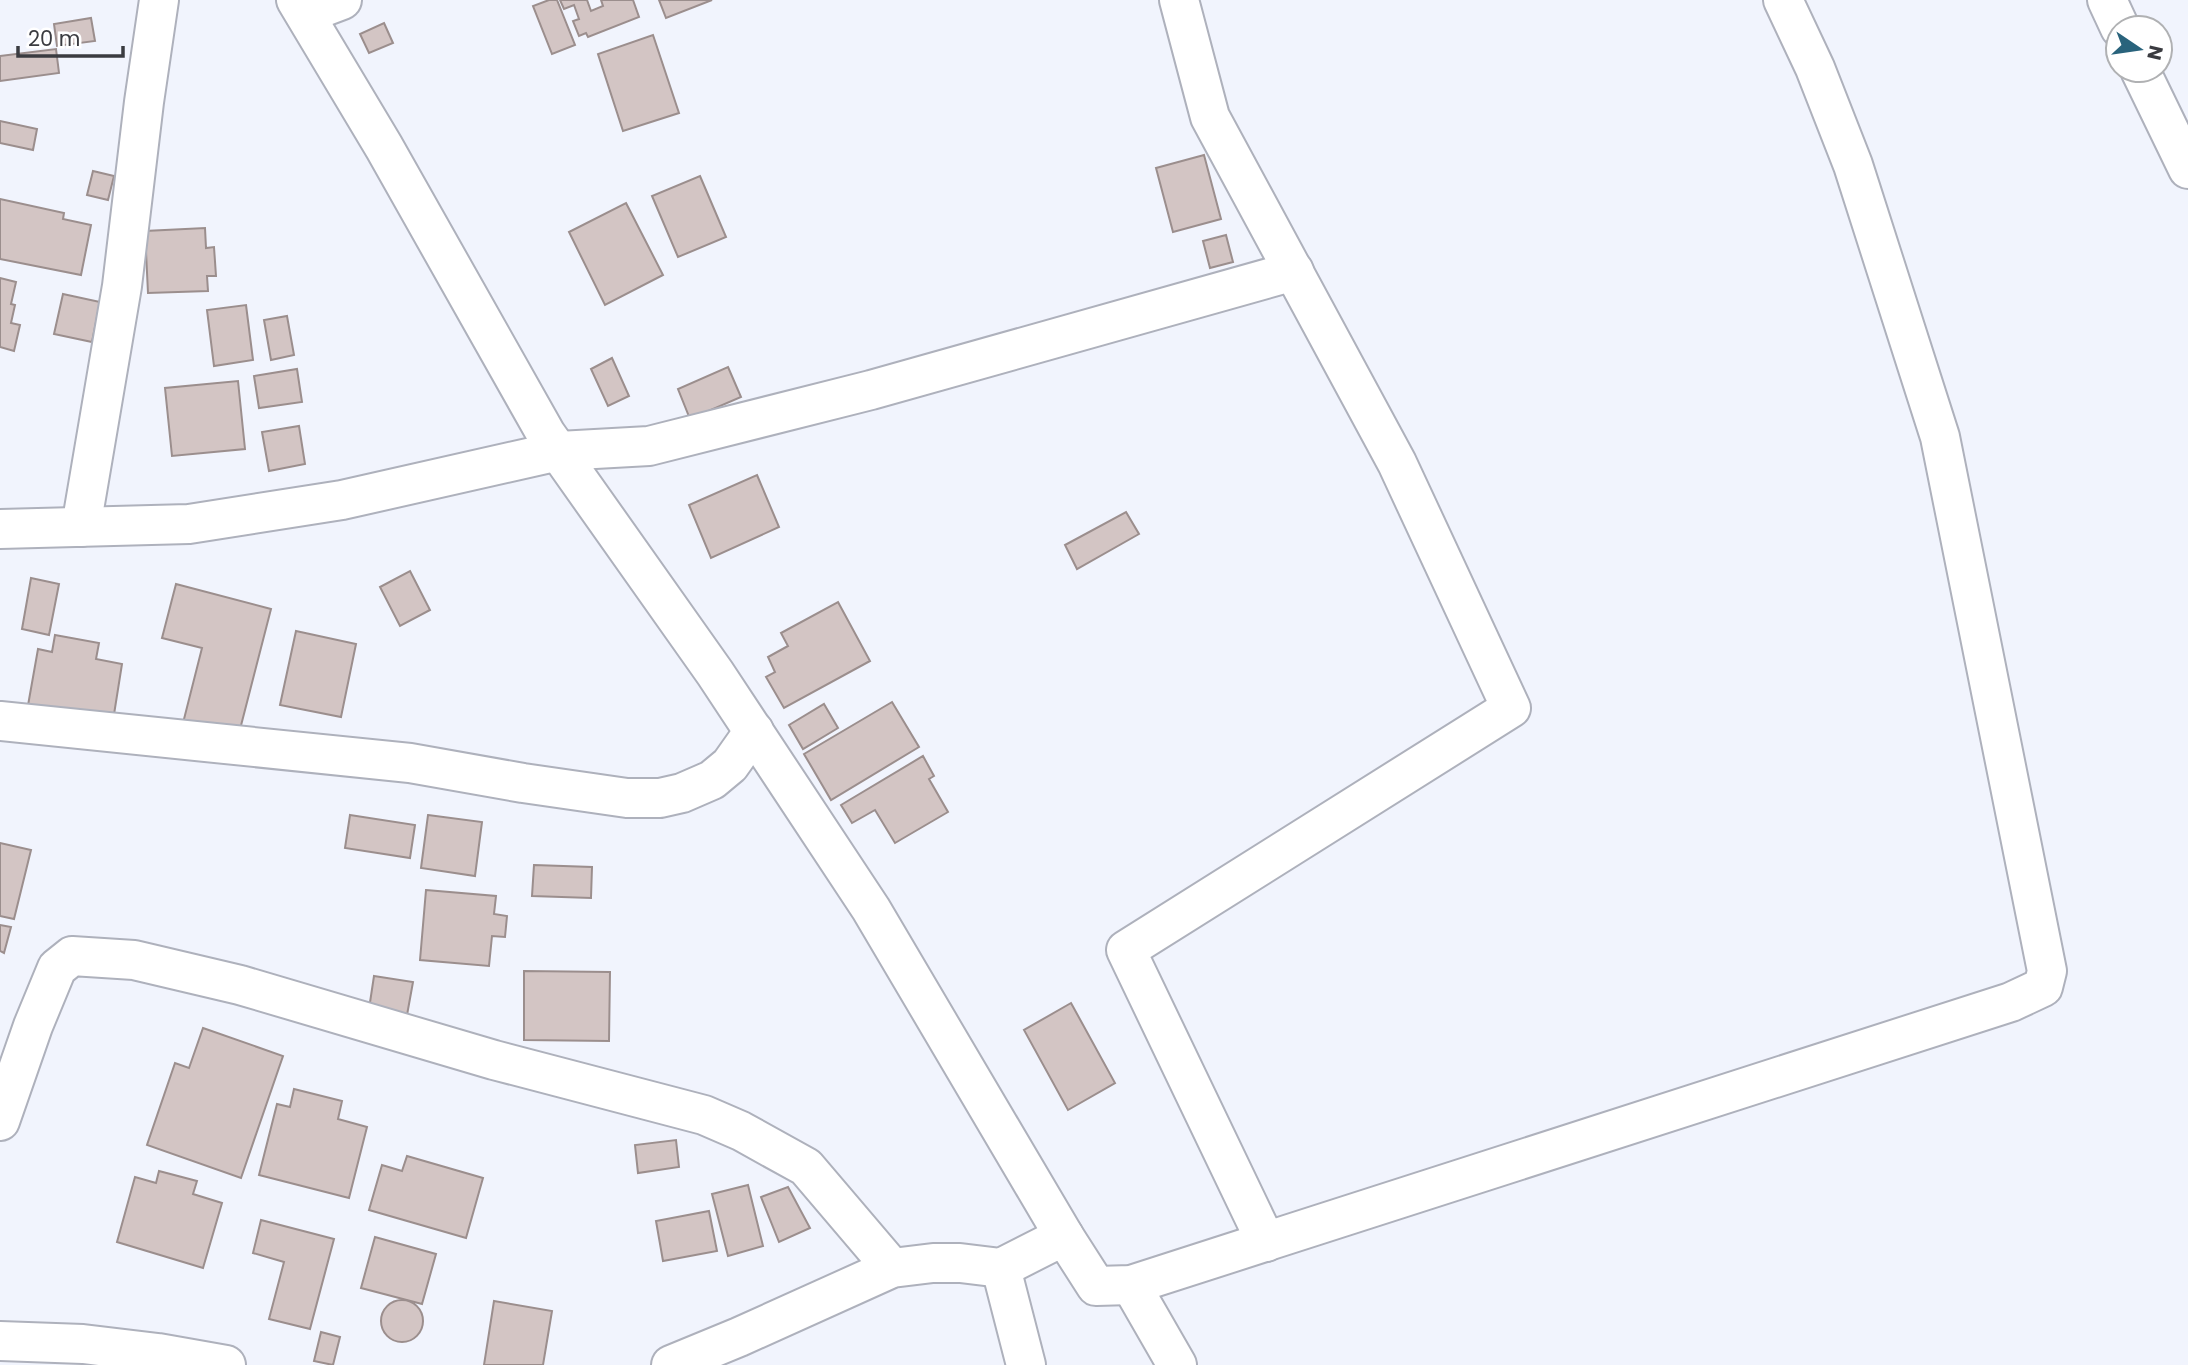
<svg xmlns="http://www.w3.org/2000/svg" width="2188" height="1365" viewBox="0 0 2188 1365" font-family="Poppins,sans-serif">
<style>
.building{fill:#d3c5c4;stroke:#9b8e8d;stroke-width:2}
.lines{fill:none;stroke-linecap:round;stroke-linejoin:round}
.minor-casing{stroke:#aeb1bc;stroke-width:42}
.minor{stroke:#fff;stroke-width:38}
</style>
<rect width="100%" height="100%" fill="#f1f4fd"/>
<g class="building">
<polygon points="549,0 557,0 575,45 552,54 533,6"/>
<polygon points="560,0 587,0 591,11 603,6 601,0 633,0 639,17 588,37 586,33 579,36 573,21 579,19 574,5 564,9"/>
<polygon points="659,0 712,0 666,18"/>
<polygon points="91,18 95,41 57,46 54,24"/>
<polygon points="384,23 393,43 369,53 360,34"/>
<polygon points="653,35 679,113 623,131 598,54"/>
<polygon points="56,49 59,73 0,81 0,56"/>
<polygon points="0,121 37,129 33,150 0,143"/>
<polygon points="1204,155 1221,219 1173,232 1156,168"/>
<polygon points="93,171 114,176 108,200 87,195"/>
<polygon points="700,176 726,237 678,257 652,196"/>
<polygon points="0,199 64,213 63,219 91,225 81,275 0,259"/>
<polygon points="626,203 663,275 605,305 569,232"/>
<polygon points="205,228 206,248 214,247 216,276 207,276 208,291 148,293 145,231"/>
<polygon points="1226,235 1233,262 1210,268 1203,241"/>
<polygon points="0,278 16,282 11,304 15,305 11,323 20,325 14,351 0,347"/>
<polygon points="63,294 100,302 92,342 54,334"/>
<polygon points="246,305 253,360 214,366 207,310"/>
<polygon points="287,316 294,355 271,360 264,320"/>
<polygon points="612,358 629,396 608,406 591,369"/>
<polygon points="728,367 741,397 690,419 678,389"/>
<polygon points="297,369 302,402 259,408 254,376"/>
<polygon points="238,381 245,449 172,456 165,388"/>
<polygon points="299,426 305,464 269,471 262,432"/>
<polygon points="757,475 779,527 711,558 689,505"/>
<polygon points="1126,512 1139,534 1077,569 1065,545"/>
<polygon points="410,571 430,610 400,626 380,587"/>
<polygon points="31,578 59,584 49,635 22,629"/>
<polygon points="176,584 271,609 237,741 182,727 202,648 162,638"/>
<polygon points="838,602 870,661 784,708 766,677 775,672 768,657 788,646 781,633"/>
<polygon points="296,631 356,644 341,717 280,705"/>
<polygon points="55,635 99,643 96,659 122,664 112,727 27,711 38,649 52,652"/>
<polygon points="892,702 919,747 831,800 804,754"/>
<polygon points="824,704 838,728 803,749 789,725"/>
<polygon points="923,756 934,776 929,779 948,812 895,843 875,810 852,823 841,805"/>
<polygon points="350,815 415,825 410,858 345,848"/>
<polygon points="428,815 482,822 475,876 421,868"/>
<polygon points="0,843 31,850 14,919 0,916"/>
<polygon points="534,865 592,867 591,898 532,896"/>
<polygon points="426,890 496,896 494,914 507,916 505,937 492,936 489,966 420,960"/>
<polygon points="0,925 11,927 4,953 0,951"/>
<polygon points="524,971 610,972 609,1041 524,1040"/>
<polygon points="374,976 413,982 407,1015 369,1009"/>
<polygon points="1071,1003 1115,1083 1068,1110 1024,1030"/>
<polygon points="203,1028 283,1056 241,1178 147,1145 175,1063 189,1068"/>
<polygon points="294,1089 342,1101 338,1119 367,1127 349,1198 259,1175 277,1104 290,1107"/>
<polygon points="676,1140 679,1167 638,1173 635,1145"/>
<polygon points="407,1156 483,1178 466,1238 369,1210 382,1165 402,1171"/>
<polygon points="159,1171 197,1181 193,1194 222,1203 203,1268 117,1242 135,1177 156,1183"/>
<polygon points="748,1185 763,1246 728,1256 712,1194"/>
<polygon points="788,1187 810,1228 779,1242 761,1197"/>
<polygon points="709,1211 717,1251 663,1261 656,1221"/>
<polygon points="261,1220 334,1239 310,1329 269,1319 284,1262 253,1253"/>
<polygon points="375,1237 436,1254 422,1304 361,1288"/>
<circle cx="402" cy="1321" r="21"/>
<polygon points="494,1301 552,1311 543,1365 484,1365"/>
<polygon points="321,1332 340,1337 333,1365 314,1361"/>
</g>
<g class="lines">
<defs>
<g id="minor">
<polyline points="296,0 384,147 546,434 715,673 871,909 1064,1236"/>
<polyline points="1179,0 1210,117 1397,463 1511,708 1126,950 1266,1242"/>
<polyline points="2107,0 2120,28"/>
<polyline points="305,14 342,0"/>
<polyline points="2140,70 2188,169"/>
<polyline points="81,527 122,286 144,102 159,0"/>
<polyline points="0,529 189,524 342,500 559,451 649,446 871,390 1294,271"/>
<polyline points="0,721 410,763 523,783 627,798 660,798 682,793 712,780 730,765 754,731"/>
<polyline points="0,1121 33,1026 57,968 72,956 134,960 240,985 494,1060 704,1115 741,1131 806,1167 892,1268"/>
<polyline points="1001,1268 1026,1365"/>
<polyline points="1131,1285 1177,1365"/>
<polyline points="0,1341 83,1344 158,1353 226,1365"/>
<polyline points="671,1365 739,1337 892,1268 933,1263 960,1263 1001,1268 1064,1236 1096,1286 1131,1285 2011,1002 2043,987 2047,971 1940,437 1853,165 1815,68 1783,0"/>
</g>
</defs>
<use href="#minor" class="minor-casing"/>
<use href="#minor" class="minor"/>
</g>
<g transform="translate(2139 49) rotate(103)"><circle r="33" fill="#ffffff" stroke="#b0b1b3" stroke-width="2"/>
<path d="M0-5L12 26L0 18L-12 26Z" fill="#29637c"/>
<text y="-10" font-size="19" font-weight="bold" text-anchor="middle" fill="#3a3b40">N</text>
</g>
<path d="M18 46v10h105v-10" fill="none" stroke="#3a3b40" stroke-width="3.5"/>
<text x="28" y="46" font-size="21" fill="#3a3b40" stroke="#ffffff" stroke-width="5" paint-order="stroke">20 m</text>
</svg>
